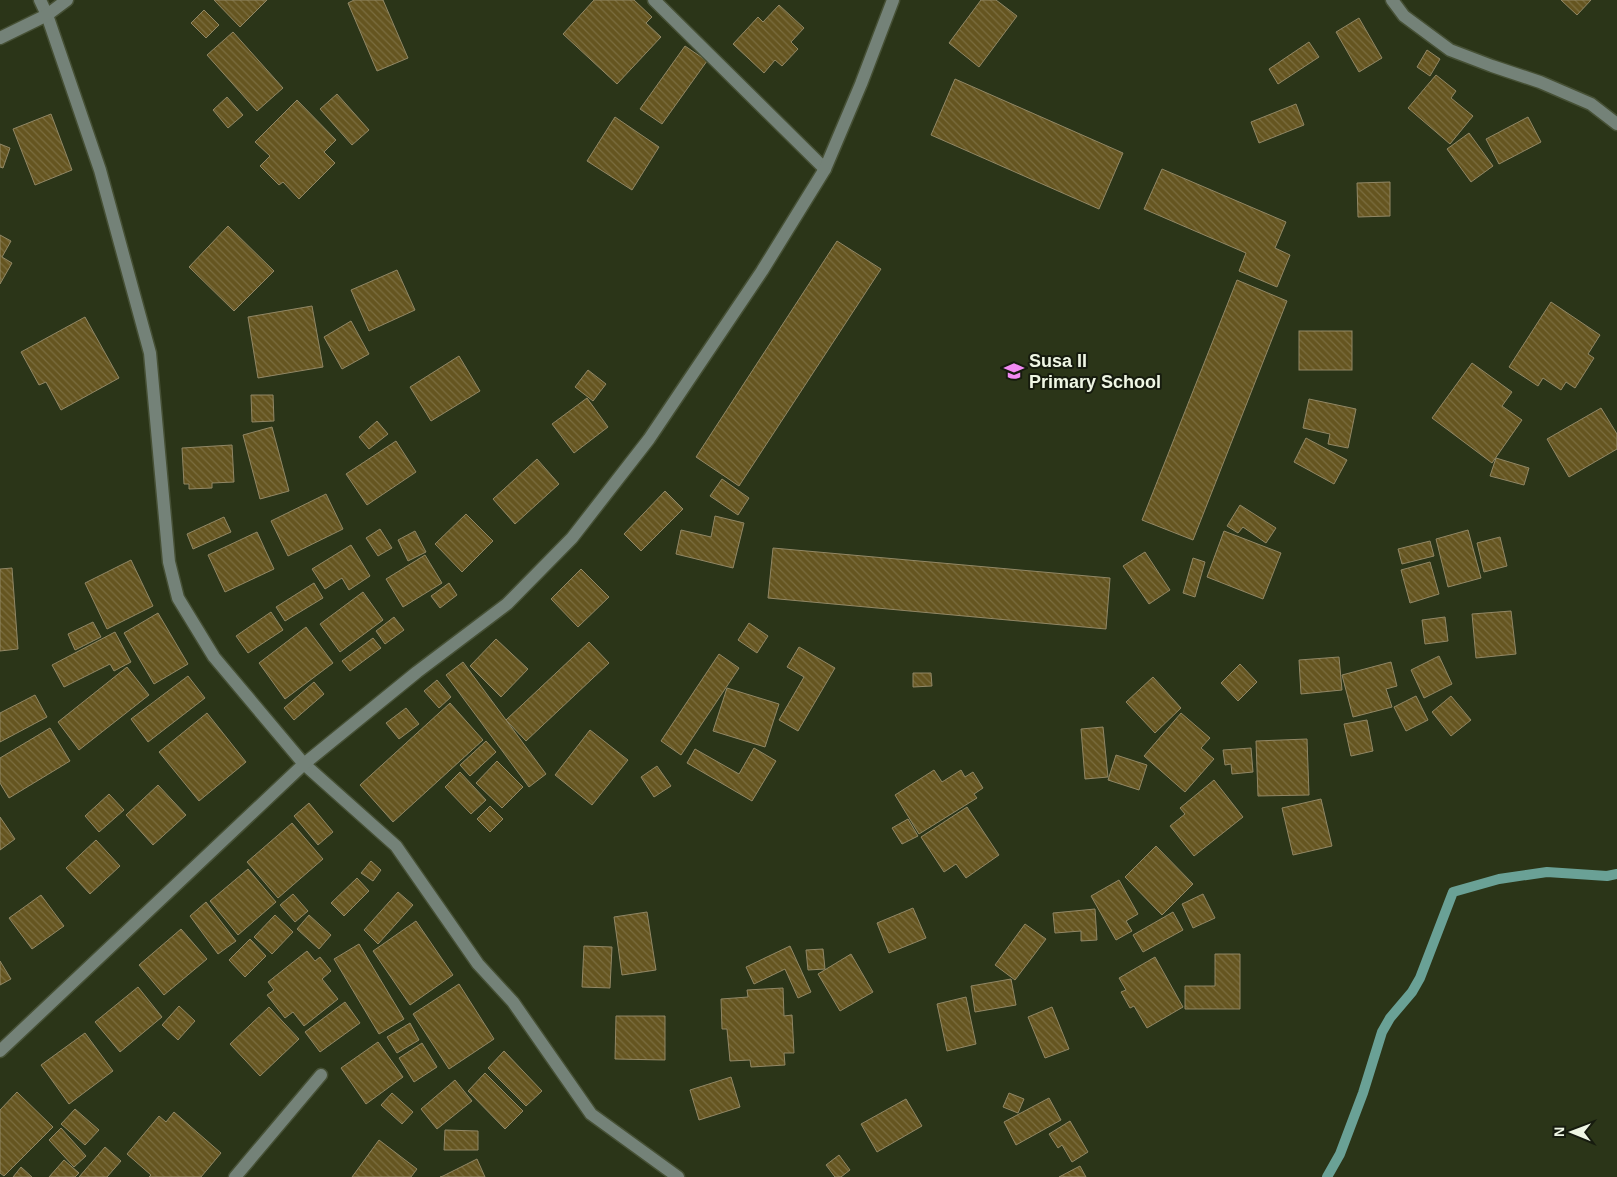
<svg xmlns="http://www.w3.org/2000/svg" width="1617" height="1177" viewBox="0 0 1617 1177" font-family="Arial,sans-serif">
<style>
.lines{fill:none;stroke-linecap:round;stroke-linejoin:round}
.stream{stroke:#6aa196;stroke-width:10}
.building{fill:url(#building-back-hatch);stroke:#918765}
.minor-casing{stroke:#465035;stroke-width:15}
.minor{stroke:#748278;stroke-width:12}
.labels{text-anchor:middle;stroke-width:4;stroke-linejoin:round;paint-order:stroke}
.poi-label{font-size:18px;font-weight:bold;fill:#eff6e4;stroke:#161b0e;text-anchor:start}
</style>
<defs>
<pattern id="building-back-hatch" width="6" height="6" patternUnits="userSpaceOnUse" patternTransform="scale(1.25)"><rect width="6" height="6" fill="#655520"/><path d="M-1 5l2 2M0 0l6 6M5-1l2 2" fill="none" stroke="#7b6e40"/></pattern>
</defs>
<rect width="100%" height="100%" fill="#2b3518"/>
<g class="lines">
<polyline class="stream" points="1327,1177 1340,1154 1363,1093 1382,1032 1390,1018 1412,992 1420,978 1453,892 1499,879 1547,872 1607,876 1617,874"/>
</g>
<g class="building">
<polygon points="214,0 267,0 240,27"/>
<polygon points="354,0 383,0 408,58 377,71 348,3"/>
<polygon points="594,0 634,0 652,17 646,23 661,37 617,84 563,34"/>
<polygon points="981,0 996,0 1017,16 979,67 949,43"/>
<polygon points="1561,0 1591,0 1577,15"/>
<polygon points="779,5 804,28 791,42 798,49 782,66 775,60 764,73 733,44 758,17 763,22"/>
<polygon points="204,10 219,25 206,38 191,23"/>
<polygon points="1359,18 1382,58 1359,72 1336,32"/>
<polygon points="233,32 283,88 257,111 207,55"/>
<polygon points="1309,42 1319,57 1278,84 1269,69"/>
<polygon points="685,46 707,61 662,124 640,109"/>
<polygon points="1427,50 1440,59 1430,76 1417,67"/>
<polygon points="1436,75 1456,91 1451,98 1473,116 1450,144 1408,108"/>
<polygon points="955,79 1123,153 1099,209 931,135"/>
<polygon points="337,94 369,130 352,145 320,109"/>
<polygon points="227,97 243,115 228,128 213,110"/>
<polygon points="297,100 336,140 324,152 335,163 299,199 283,182 279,185 260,166 270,156 255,142"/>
<polygon points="1296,104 1304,125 1259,143 1251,122"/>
<polygon points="51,114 72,170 35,185 13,129"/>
<polygon points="615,117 659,147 632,190 587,161"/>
<polygon points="1528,117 1541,142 1499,164 1486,139"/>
<polygon points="1469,133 1493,166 1471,182 1447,149"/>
<polygon points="0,144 10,148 3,168 0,167"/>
<polygon points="1162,169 1286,222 1275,248 1290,255 1277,287 1239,271 1246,253 1144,209"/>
<polygon points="1390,182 1390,216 1358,217 1357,183"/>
<polygon points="228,226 274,271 234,311 189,267"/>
<polygon points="0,235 11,241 2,257 12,263 0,284"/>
<polygon points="837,241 881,269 739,486 696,457"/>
<polygon points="397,270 415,310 369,331 351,290"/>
<polygon points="1237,280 1287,301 1193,540 1142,520"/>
<polygon points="1551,302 1600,335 1588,354 1594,358 1575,388 1566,382 1561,390 1543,378 1538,386 1509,367"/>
<polygon points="312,306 323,367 258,378 248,317"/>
<polygon points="85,317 119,378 61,410 46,382 39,385 21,352"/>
<polygon points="351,321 369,354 342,369 324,337"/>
<rect x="1299" y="331" width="53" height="39"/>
<polygon points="459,356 480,391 431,421 410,387"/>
<polygon points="1472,363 1512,392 1502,406 1522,420 1492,463 1432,418"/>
<polygon points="588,370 606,384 593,401 575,387"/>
<polygon points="251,395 273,395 274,421 252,422"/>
<polygon points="587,398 608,427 574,453 552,424"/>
<polygon points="1309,399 1356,409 1348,448 1328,444 1330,434 1303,428"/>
<polygon points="1601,408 1617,434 1617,449 1569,477 1547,439"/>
<polygon points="377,421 388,434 369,449 359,437"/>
<polygon points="272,427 289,491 260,499 243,435"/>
<polygon points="1306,438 1347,460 1334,484 1294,462"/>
<polygon points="396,441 416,472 367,505 346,474"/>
<polygon points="232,445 234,482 212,483 212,488 189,489 189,484 184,484 182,448"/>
<polygon points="1496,458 1529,468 1524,485 1490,476"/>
<polygon points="537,459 559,484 515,524 493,499"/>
<polygon points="722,479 749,498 738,515 710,496"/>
<polygon points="665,491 683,509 641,551 624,534"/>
<polygon points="326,494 343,529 288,556 271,521"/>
<polygon points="1240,505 1276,528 1266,543 1243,527 1238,533 1227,526"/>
<polygon points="466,514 493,541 462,572 435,544"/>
<polygon points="715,516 744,523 733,568 676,554 681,530 711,537"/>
<polygon points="224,517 231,532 193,549 187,534"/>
<polygon points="380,529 392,548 378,556 366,538"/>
<polygon points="1468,530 1481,578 1448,587 1436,539"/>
<polygon points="415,531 426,552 408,561 398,540"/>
<polygon points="1224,531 1281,553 1263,599 1207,577"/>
<polygon points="257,532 274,569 225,592 208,555"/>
<polygon points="1500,537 1507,566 1484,572 1477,543"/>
<polygon points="1430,541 1434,556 1402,564 1398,549"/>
<polygon points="351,545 370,576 349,590 342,578 325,589 312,569"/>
<polygon points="773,548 1110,578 1106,629 768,598"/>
<polygon points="1145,552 1170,590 1149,604 1123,566"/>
<polygon points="425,555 442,583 403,607 386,579"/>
<polygon points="1193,558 1205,562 1195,597 1183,593"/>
<polygon points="131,560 153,606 107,629 85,583"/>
<polygon points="1430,562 1439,594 1410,603 1401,570"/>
<polygon points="12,568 18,649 0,651 0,569"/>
<polygon points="581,569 609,597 578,627 551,599"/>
<polygon points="314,583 323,598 285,621 276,607"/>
<polygon points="449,583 457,595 440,608 431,596"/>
<polygon points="363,592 383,620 340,652 320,624"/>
<polygon points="1511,611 1516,654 1476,658 1472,614"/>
<polygon points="271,612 283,630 248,653 236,636"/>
<polygon points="158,613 188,664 154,684 124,633"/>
<polygon points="394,617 404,630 385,644 376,631"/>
<polygon points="1445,617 1448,641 1425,644 1422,620"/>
<polygon points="93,622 101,637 75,650 68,634"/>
<polygon points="749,623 768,636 757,653 738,640"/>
<polygon points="306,627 333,663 285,699 259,663"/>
<polygon points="115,632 131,662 114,671 110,664 64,687 52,665"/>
<polygon points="373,638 381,648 350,671 342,661"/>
<polygon points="496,639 528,669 501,697 470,666"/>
<polygon points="589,642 609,663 526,741 506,720"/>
<polygon points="799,647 835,668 798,731 779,720 804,677 787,667"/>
<polygon points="719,654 739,668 681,755 661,741"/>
<polygon points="1439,656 1452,684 1424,698 1411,670"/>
<polygon points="1339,657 1342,690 1301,694 1299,660"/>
<polygon points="463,662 546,774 529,787 446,675"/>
<polygon points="1391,662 1397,686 1386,689 1392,707 1353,717 1342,675"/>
<polygon points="1240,664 1257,682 1238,701 1221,683"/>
<polygon points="127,667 149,695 79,750 58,722"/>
<polygon points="913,673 931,673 932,686 913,687"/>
<polygon points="188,676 205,698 148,742 131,719"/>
<polygon points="1153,677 1181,708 1155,733 1126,702"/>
<polygon points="437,680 451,697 439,708 424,691"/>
<polygon points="314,682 324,694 294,720 284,708"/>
<polygon points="727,688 779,704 765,747 713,731"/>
<polygon points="35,695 47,717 0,742 0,713"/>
<polygon points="1416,696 1428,720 1406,731 1394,707"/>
<polygon points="1451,696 1471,720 1451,736 1432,712"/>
<polygon points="450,703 483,740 393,822 360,785"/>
<polygon points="406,708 419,724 399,739 386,723"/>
<polygon points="207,713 246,762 199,801 159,752"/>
<polygon points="1181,713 1210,738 1201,748 1214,759 1185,792 1144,756"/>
<polygon points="1367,720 1373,751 1351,756 1344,724"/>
<polygon points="1103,727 1108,777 1085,779 1081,729"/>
<polygon points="50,728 70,761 9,798 0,783 0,758"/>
<polygon points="590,730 628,760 592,805 555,775"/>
<polygon points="1307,739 1309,795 1258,796 1256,741"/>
<polygon points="486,741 496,752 470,776 460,765"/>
<polygon points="754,748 776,761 752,801 687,763 695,749 739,774"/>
<polygon points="1251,748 1253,772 1232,774 1231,764 1225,765 1223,750"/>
<polygon points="1116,755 1147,765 1139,790 1108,780"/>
<polygon points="497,761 523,787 502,808 476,783"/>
<polygon points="657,766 671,786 654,797 641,777"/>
<polygon points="934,770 942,782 961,770 965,777 973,772 983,788 974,794 977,798 919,834 895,795"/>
<polygon points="460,772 486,800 471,814 445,787"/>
<polygon points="1214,780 1243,817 1194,856 1170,826 1185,814 1180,808"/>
<polygon points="158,785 186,815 153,845 126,815"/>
<polygon points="109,794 124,810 99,832 85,816"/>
<polygon points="1321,799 1332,846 1293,855 1282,808"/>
<polygon points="309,803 333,832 318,845 294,816"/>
<polygon points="490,806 503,819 490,832 477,819"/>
<polygon points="967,807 999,855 966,878 956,864 944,872 921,837"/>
<polygon points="0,817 15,839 0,850"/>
<polygon points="908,819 918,836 902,844 892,828"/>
<polygon points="292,823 323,859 278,898 247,862"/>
<polygon points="96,840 120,866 90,894 66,868"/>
<polygon points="1156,846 1193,884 1162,915 1125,877"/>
<polygon points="371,861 381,870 373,881 361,873"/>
<polygon points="248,869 276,902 238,935 210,901"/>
<polygon points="357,878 369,891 344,916 331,903"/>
<polygon points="1119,880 1138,914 1126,921 1132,931 1116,940 1091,896"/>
<polygon points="398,892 413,905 378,944 364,930"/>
<polygon points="293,894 308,911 295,922 280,905"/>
<polygon points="1203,894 1215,918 1193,928 1182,904"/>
<polygon points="41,895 64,926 32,949 9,918"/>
<polygon points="206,902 236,941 218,954 190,916"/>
<polygon points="913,908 926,938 889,953 877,923"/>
<polygon points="1095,909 1097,940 1081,941 1081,931 1055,933 1053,913"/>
<polygon points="647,912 656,970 622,975 614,917"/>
<polygon points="1173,912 1183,930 1143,952 1133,935"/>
<polygon points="275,915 293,932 272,954 254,937"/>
<polygon points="309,915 331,935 319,949 297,929"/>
<polygon points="416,921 453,975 410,1005 373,951"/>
<polygon points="1025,924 1046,939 1015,980 995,965"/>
<polygon points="181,929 207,959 164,995 139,965"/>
<polygon points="250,939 266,956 245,977 229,960"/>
<polygon points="359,944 404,1019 379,1034 334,959"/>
<polygon points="584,946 612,947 610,988 582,987"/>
<polygon points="790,946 811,992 798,998 785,969 754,984 746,967"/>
<polygon points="823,949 825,969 808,970 806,950"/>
<polygon points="307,951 315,961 320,957 331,971 322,979 338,999 304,1026 293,1012 285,1018 267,995 274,990 268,982"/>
<polygon points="851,954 873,992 840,1011 818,974"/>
<polygon points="1215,954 1240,954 1240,1009 1185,1009 1185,986 1215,986"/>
<polygon points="1155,957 1183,1007 1147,1028 1134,1006 1130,1008 1121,992 1126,990 1119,978"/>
<polygon points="0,961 11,979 0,985"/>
<polygon points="1011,979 1016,1005 975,1012 971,986"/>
<polygon points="459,984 494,1039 449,1069 413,1014"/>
<polygon points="138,987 162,1017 120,1052 95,1022"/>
<polygon points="783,988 784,1016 792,1015 794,1053 784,1053 785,1065 751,1067 750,1060 730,1061 727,1029 722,1029 721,999 748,997 747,990"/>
<polygon points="966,997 976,1044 947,1051 937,1004"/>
<polygon points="345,1002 360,1023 320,1052 305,1032"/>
<polygon points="179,1006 195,1021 178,1040 162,1025"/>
<polygon points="269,1007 299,1039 260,1076 230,1044"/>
<polygon points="1052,1007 1069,1049 1045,1058 1028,1017"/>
<polygon points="616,1016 665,1016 665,1060 615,1059"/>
<polygon points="410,1023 419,1040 397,1053 387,1037"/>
<polygon points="85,1033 113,1071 69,1104 41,1065"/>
<polygon points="378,1042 403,1077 366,1104 341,1068"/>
<polygon points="422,1043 437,1067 414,1082 399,1058"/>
<polygon points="504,1051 542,1091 526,1106 488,1068"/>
<polygon points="485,1073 523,1111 505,1129 468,1091"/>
<polygon points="731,1077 740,1107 699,1120 690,1090"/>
<polygon points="455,1080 472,1101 437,1129 421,1109"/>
<polygon points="17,1092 53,1127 4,1176 0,1173 0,1110"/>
<polygon points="392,1093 413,1112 402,1124 381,1105"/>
<polygon points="1009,1093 1024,1099 1018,1113 1003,1107"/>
<polygon points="1049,1098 1061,1120 1016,1145 1004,1122"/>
<polygon points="906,1099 922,1126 877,1152 861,1124"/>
<polygon points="75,1109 99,1130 85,1145 61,1124"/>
<polygon points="174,1112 221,1153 201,1177 149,1177 151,1175 127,1154 159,1116 166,1122"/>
<polygon points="1070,1121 1088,1152 1072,1162 1062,1145 1058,1148 1049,1134"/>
<polygon points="61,1128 86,1156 74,1167 49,1140"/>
<polygon points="445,1130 478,1131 478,1150 444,1150"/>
<polygon points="379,1140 417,1169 411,1177 352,1177"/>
<polygon points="105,1147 121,1161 107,1177 79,1177"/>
<polygon points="839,1155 850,1170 841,1177 835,1177 826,1165"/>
<polygon points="477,1159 485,1177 440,1177 443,1176"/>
<polygon points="64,1160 79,1173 75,1177 49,1177"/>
<polygon points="1080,1166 1086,1177 1059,1177"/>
<polygon points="21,1167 32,1177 13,1177"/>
</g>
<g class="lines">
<defs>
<g id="minor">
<polyline points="40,0 47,15 100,170 150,353 169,562 178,598 214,657 304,764 396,846 478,964 513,1002 591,1114 678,1177"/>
<polyline points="654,0 825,169"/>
<polyline points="1392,0 1404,16 1450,50 1492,66 1540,82 1591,104 1617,124"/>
<polyline points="0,38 47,15 67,0"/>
<polyline points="0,1051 304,764 417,672 507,604 572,538 649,439 762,271 825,169 861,84 893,0"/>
<polyline points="235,1177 321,1075"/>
</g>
</defs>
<use href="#minor" class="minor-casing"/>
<use href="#minor" class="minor"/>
</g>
<defs>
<symbol id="school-bare" viewBox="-9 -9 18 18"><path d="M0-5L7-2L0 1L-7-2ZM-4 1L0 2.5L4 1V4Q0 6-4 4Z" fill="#f28af3" stroke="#161b0e" stroke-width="2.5" paint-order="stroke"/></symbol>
</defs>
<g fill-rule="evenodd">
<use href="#school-bare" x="1000" y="357" width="28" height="28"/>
</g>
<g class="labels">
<g class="poi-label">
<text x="1029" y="367">Susa II<tspan x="1029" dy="21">Primary School</tspan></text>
</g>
</g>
<g transform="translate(1572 1132) rotate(271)" stroke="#161b0e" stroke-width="4" paint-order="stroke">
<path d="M0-4L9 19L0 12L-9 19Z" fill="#eff6e4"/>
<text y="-8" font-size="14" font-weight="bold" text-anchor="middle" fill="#eff6e4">N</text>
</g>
</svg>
